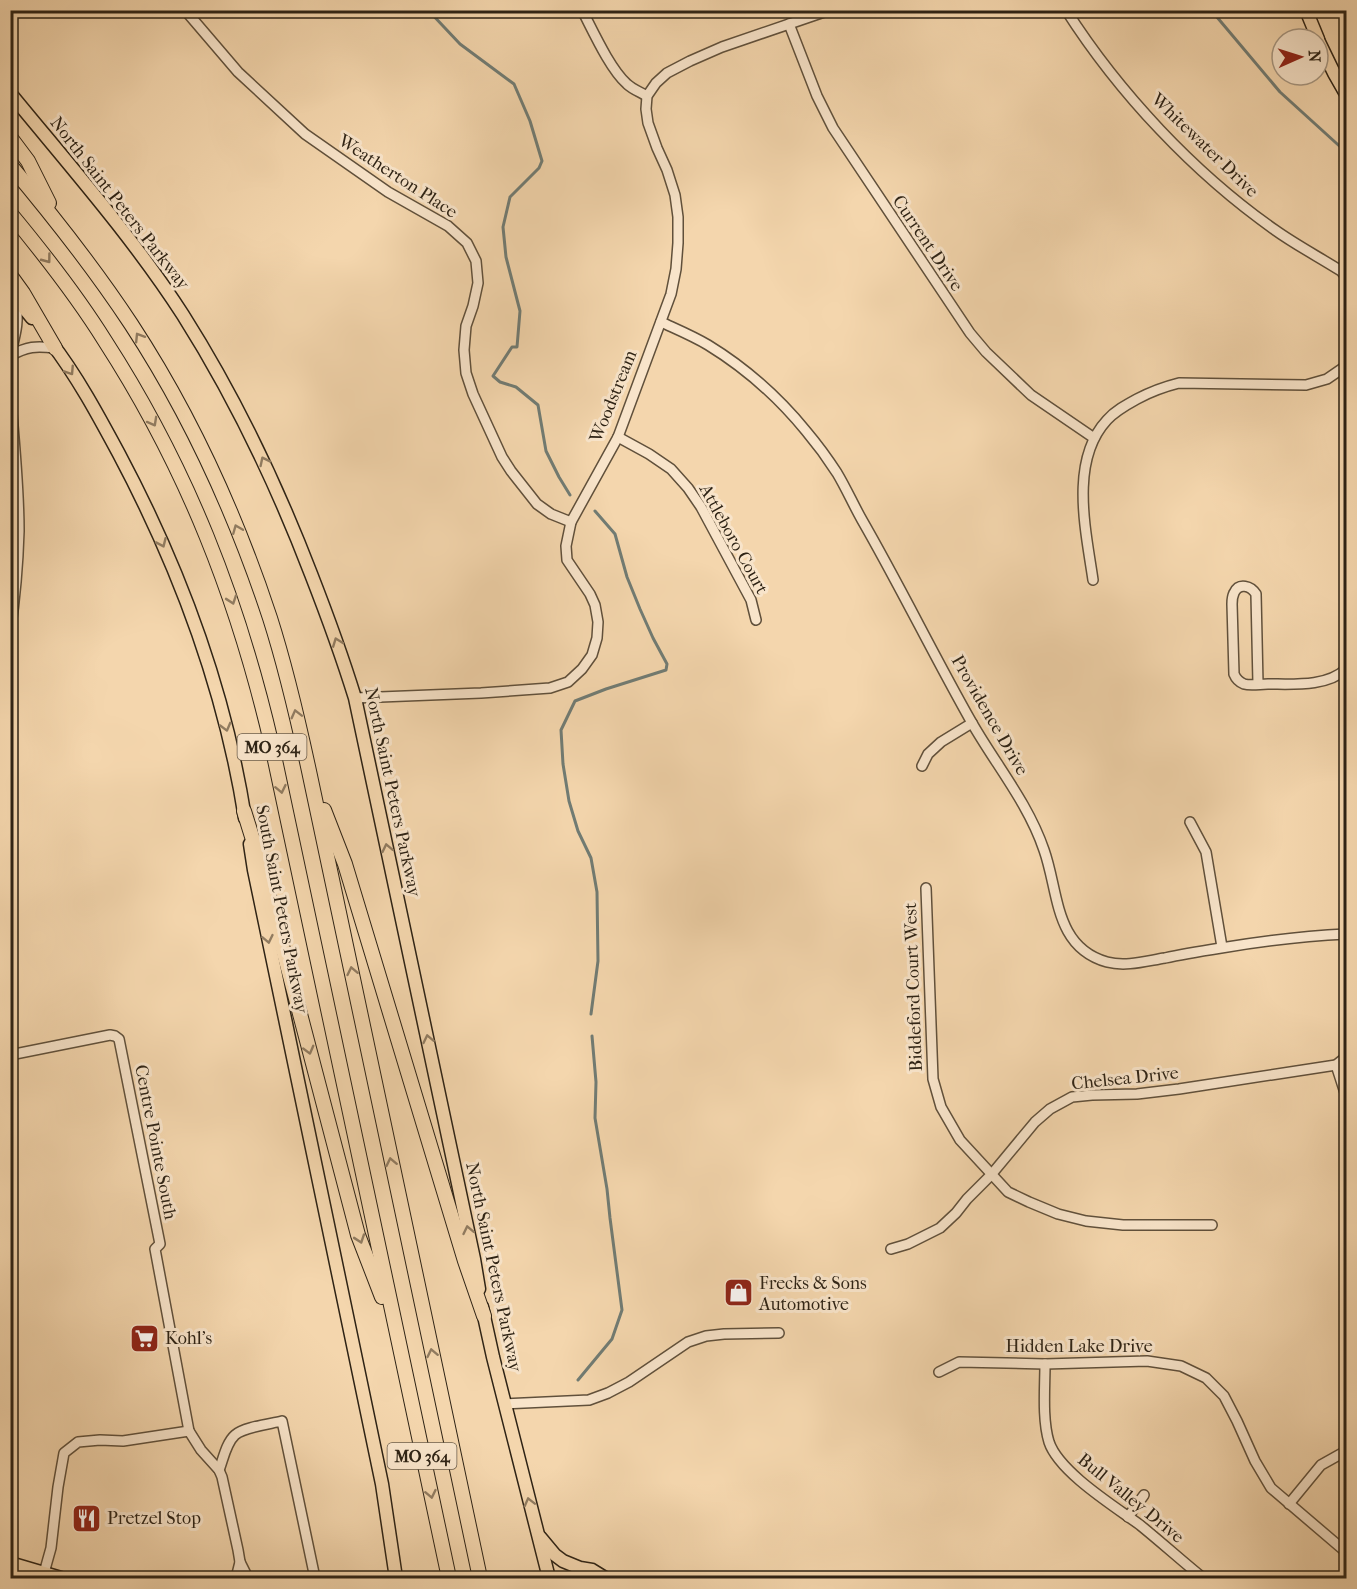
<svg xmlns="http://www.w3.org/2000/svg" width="1357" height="1589" viewBox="0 0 1357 1589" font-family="'IM FELL French Canon',serif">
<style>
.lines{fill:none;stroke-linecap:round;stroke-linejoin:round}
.stream{stroke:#717c74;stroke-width:3}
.minor-casing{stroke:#60503b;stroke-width:12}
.major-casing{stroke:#2e2315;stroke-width:15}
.highway-casing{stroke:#2e2315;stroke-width:16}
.minor{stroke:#f8e4ca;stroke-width:9}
.major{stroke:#f4d6ad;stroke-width:12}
.highway{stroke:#f4d6ad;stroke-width:14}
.oneway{stroke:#917c61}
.labels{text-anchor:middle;stroke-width:6;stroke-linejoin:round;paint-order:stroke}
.shield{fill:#f8e4ca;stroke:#6b5d4b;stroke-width:1.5}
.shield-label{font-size:16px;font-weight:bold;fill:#2e2315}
.street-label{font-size:18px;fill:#2e2315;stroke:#f8e4ca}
.poi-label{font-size:18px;fill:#2e2315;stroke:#f8e4ca;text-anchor:start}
</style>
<rect width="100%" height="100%" fill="#f4d6ad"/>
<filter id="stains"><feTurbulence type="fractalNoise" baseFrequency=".00333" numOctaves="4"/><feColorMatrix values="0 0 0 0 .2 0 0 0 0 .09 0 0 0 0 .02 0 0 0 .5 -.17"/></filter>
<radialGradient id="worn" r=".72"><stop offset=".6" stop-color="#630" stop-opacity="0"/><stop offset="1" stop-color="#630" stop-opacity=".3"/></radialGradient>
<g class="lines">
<g class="stream">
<polyline points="428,10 460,44 514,84 530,121 542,161 539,168 510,197 503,227 506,257 520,311 517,347 512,347 493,376 500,382 516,387 538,405 546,451 559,477 570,495"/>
<polyline points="1211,10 1280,92 1346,152"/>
<polyline points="591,1014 598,961 597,892 591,858 578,831 569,801 563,764 561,730 575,701 606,689 666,670 667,664 653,638 640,609 627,577 615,534 595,511"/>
<polyline points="578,1380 612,1339 622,1310 610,1218 607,1189 595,1118 596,1082 592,1036"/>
</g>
<defs>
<g id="minor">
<polyline points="185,10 238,72 305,134 388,192 448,226 467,243 476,261 478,283 473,306 466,326 464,350 466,373 473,394 502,457 511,471 537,504 551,514 571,522"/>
<path d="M582 10C593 31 610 69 627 84 632 89 640 92 647 96"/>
<path d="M1066 10C1119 93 1194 173 1275 230 1296 245 1319 257 1341 271L1346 277"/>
<polyline points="789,24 817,96 833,128 970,333 986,352 1031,395 1094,438"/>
<path d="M661 322C676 329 693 336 708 345 744 367 779 398 806 431 817 444 828 459 837 473 846 488 853 504 862 520 900 586 934 656 972 723 996 765 1028 803 1044 850 1059 892 1054 947 1107 962 1126 967 1146 961 1165 958 1183 954 1202 951 1221 948 1263 941 1304 936 1346 934"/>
<path d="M10 356C16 332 19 324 16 299"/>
<path d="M10 356C27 346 36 346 55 348"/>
<path d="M10 392C14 438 19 485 19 531 18 566 15 599 10 633"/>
<polyline points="618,437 649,454 671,469 688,488 701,507 751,600 756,620"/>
<path d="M1093 580C1086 531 1069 461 1107 420 1115 411 1126 405 1137 399 1152 391 1163 387 1179 383L1306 385 1327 379 1343 368 1346 364"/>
<path d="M1258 684 1256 594C1251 586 1239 582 1234 593 1233 595 1232 601 1232 604L1234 674C1236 679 1239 682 1244 684 1251 686 1260 684 1268 684 1293 684 1327 687 1346 669"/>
<polyline points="355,698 481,693 550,688 568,682 582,669 592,655 597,638 598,622 595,605 590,594 567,560 566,546 571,522 618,437 671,294 676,269 678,243 678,217 675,195 667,170 657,148 648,123 646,109 647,96 656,83 667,73 690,61 722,47 830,10"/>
<polyline points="922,766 928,754 941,742 972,723"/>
<polyline points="1190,822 1206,852 1222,947"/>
<polyline points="926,888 933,1079 941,1107 960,1140 1008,1192 1029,1202 1058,1214 1086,1221 1123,1225 1212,1225"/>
<polyline points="10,1055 110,1035 115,1036 119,1039 160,1244 155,1249 189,1431"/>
<polyline points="1336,1065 1346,1096"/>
<polyline points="891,1249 908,1244 940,1228 956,1213 967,1199 991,1175 1035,1122 1050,1109 1072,1097 1092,1095 1137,1094 1179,1089 1336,1065 1346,1057"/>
<path d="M1045 1364C1045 1387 1042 1419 1049 1442 1059 1472 1114 1506 1140 1525 1161 1542 1182 1561 1203 1578"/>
<polyline points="939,1372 959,1362 1045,1364 1147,1361 1181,1366 1206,1378 1224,1396 1237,1421 1255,1461 1271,1488 1346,1552"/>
<polyline points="505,1404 589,1400 608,1393 629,1382 688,1342 706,1336 724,1334 779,1333"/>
<path d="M219 1470C223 1460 226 1443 235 1435 244 1427 270 1424 282 1421L315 1578"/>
<polyline points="1289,1504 1321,1465 1346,1451"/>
<polyline points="1128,1517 1144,1495"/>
<polyline points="240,1562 248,1578"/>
<polyline points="44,1573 51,1548 58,1487 64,1453 78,1442 100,1440 123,1441 189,1431 201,1450 219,1470 222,1477 238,1550 240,1562 236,1578"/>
</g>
<g id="major">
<polyline points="1306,10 1318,39"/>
<polyline points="1318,40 1334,73 1346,94"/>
<path d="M10 93C69 165 132 236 183 315 235 397 276 483 311 574 327 615 342 656 355 698L474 1259 479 1289"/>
<polyline points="10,291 32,318"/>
<path d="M50 341C77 376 98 415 119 454 179 567 225 691 245 818"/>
<polyline points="250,844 254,870 382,1484 396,1578"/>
<polyline points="482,1307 493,1357 549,1578"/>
<polyline points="540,1537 555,1555 563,1561 580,1568 592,1570 605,1578"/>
<polyline points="10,1563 61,1578"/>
</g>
<g id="highway">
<polyline points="10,137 28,161 49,203"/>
<path d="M10 165C53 216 94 268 131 324 190 414 236 515 270 618 286 668 298 720 309 771L480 1578"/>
<path d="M10 213C44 254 77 296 105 341 187 468 238 599 272 746L449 1578"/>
<polyline points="10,275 23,293 55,348"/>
<polyline points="324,810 345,864 465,1261 484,1316"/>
<polyline points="244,811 262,869 358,1235 382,1297"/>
</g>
</defs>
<use href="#minor" class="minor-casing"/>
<use href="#major" class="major-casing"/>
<use href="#highway" class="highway-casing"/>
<use href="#minor" class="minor"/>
<use href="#major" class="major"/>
<use href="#highway" class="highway"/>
</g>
<defs><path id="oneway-chevron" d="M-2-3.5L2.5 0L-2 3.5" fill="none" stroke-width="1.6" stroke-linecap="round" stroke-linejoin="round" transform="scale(1.5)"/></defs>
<g class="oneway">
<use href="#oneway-chevron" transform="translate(47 259) rotate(53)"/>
<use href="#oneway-chevron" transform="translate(139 337) rotate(-122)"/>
<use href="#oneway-chevron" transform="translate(70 371) rotate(57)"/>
<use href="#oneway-chevron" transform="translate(153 422) rotate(61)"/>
<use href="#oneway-chevron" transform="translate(264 461) rotate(-116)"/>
<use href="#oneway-chevron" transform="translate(237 529) rotate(-112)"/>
<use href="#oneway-chevron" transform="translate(162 543) rotate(66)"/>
<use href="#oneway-chevron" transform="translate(232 600) rotate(71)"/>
<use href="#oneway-chevron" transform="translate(337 642) rotate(-111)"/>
<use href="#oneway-chevron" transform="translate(296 714) rotate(-104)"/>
<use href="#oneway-chevron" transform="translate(226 727) rotate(75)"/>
<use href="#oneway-chevron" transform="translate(281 789) rotate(78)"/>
<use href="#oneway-chevron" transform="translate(387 848) rotate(-102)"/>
<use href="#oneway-chevron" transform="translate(268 939) rotate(78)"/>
<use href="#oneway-chevron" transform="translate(352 971) rotate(-102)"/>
<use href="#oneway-chevron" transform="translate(428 1039) rotate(-102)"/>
<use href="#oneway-chevron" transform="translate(309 1050) rotate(75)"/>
<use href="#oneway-chevron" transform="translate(391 1162) rotate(-102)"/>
<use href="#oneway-chevron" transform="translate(468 1230) rotate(-102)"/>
<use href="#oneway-chevron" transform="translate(360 1239) rotate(71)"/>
<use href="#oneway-chevron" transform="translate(432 1353) rotate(-102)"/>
<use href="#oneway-chevron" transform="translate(431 1494) rotate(78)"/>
<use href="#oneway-chevron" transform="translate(529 1502) rotate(-104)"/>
</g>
<defs>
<symbol id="shop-square" viewBox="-11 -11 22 22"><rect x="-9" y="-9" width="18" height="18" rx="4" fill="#8f2418" stroke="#f8e4ca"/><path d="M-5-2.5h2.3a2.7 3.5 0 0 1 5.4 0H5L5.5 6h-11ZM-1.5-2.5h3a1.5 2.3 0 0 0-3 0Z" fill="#fff"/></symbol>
<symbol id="supermarket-square" viewBox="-11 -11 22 22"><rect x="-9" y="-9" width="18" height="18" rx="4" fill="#8f2418" stroke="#f8e4ca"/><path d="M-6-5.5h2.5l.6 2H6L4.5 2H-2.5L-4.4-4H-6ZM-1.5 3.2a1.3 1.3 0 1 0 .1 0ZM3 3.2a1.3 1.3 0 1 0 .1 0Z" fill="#fff"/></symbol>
<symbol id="restaurant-square" viewBox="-11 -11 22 22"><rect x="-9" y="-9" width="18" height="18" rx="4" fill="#8f2418" stroke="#f8e4ca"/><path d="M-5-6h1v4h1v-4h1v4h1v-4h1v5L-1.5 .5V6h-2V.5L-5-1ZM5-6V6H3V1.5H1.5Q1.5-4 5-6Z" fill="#fff"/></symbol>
</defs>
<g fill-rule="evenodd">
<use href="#shop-square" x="722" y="1276" width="33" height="33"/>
<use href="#supermarket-square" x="128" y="1322" width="33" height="33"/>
<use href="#restaurant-square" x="70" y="1502" width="33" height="33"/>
</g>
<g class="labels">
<g class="shield">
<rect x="237.5" y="734" width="69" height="26" rx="4.5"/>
<rect x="387.5" y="1443" width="69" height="26" rx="4.5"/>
</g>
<g class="shield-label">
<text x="272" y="753">MO 364</text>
<text x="422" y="1462">MO 364</text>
</g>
<g class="street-label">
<text transform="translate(1205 145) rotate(44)" y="6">Whitewater Drive</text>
<text transform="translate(398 176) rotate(33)" y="6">Weatherton Place</text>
<text transform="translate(120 203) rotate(52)" y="6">North Saint Peters Parkway</text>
<text transform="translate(928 243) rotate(56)" y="6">Current Drive</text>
<text transform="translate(613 396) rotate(-68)" y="6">Woodstream</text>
<text transform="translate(734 539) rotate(61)" y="6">Attleboro Court</text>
<text transform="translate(990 715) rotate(60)" y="6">Providence Drive</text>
<text transform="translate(393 792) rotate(78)" y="6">North Saint Peters Parkway</text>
<text transform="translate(282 909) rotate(79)" y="6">South Saint Peters Parkway</text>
<text transform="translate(913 987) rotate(-92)" y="6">Biddeford Court West</text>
<text transform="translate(1125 1078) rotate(-6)" y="6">Chelsea Drive</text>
<text transform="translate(156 1142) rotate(79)" y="6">Centre Pointe South</text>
<text transform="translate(494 1267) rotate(78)" y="6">North Saint Peters Parkway</text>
<text x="1079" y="1352">Hidden Lake Drive</text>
<text transform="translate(1131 1498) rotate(39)" y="6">Bull Valley Drive</text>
</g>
<g class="poi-label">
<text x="759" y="1289">Frecks &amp; Sons<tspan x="759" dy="21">Automotive</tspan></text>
<text x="165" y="1344">Kohl's</text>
<text x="107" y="1524">Pretzel Stop</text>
</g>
</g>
<rect width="1357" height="1589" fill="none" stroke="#f4d6ad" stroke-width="36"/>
<rect x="12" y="12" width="1333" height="1565" fill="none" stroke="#2e2315" stroke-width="3"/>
<rect x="18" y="18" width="1321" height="1553" fill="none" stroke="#2e2315" stroke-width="1.5"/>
<g transform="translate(1300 57) rotate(87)"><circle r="28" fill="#f8e4ca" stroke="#a79782" stroke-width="1.5"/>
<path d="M0-4.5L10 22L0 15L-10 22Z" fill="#8f2418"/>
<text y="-9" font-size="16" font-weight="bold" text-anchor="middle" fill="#2e2315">N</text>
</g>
<rect width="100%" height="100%" filter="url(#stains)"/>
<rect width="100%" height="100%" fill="url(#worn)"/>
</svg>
